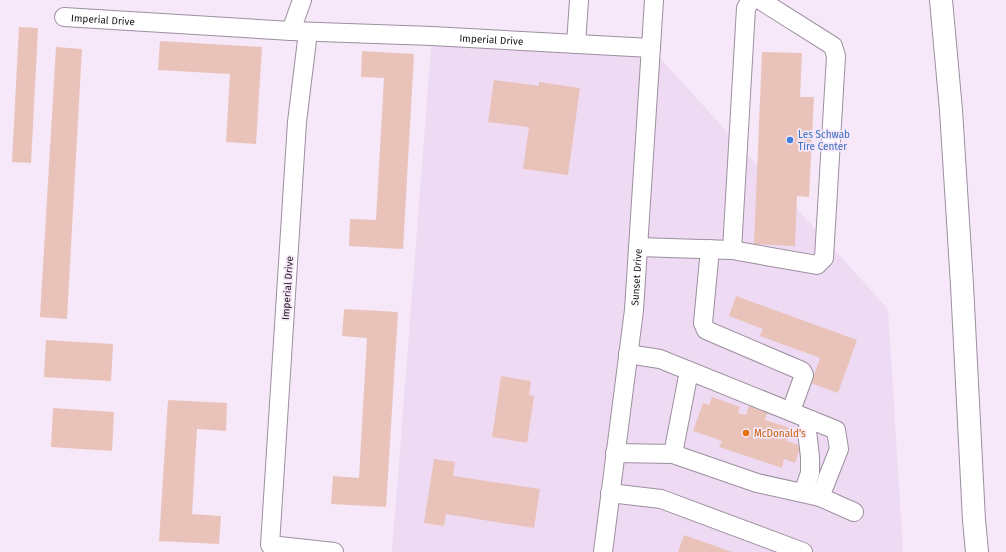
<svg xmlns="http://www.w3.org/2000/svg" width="1006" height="552" viewBox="0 0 1006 552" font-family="'Fira Sans',sans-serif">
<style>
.built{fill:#eedaf2}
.building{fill:#e9c3ba}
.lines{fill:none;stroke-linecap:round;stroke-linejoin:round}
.minor-casing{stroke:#9c8f9f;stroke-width:20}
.highway-casing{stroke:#9c8f9f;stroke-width:24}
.minor{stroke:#fff;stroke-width:18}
.highway{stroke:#fff;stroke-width:22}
.shop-dot{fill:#3f7fe0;stroke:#f6e8f9;stroke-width:1.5}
.food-dot{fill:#e8710a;stroke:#f6e8f9;stroke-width:1.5}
.labels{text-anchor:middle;stroke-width:3.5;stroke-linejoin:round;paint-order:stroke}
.street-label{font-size:10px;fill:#19151a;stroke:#f6e8f9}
.shop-label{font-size:10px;fill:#366cbe;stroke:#f6e8f9;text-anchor:start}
.food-label{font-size:10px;fill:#c56008;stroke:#f6e8f9;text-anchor:start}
</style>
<rect width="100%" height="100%" fill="#f6e8f9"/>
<polygon class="built" points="432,36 651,48 888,309 903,552 392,552"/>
<g class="building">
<polygon points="19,27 38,28 31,163 12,162"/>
<polygon points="160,41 262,47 256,144 226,142 230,74 158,70"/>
<polygon points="56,47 82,49 67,319 40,317"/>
<polygon points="362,51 414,54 403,249 349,246 350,219 376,220 384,78 361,77"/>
<polygon points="762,52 802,53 800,97 814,97 809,197 797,196 795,246 754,244"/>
<polygon points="494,80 539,86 539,82 580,88 568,175 523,169 529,127 488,122"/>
<polygon points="736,296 857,340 838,393 811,383 820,358 760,336 763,329 729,316"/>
<polygon points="344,309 398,312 386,507 331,504 333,476 359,478 367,338 342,336"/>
<polygon points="46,340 113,344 111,381 44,377"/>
<polygon points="501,376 531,381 529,395 534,396 527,443 492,437"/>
<polygon points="712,397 740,407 738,413 746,415 751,400 769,407 765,420 796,430 794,436 789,434 787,441 801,446 795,463 784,459 782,468 719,447 722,441 693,431 703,403 709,405"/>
<polygon points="168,400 227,403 226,431 197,429 192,514 221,516 219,544 159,541"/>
<polygon points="53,408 114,412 112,451 51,447"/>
<polygon points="434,459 455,462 453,476 540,489 534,528 446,514 444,526 424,523"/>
<polygon points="684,535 732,552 678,552"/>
</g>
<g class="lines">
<defs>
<g id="minor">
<path id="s1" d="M64 17 291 31 432 36 651 48"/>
<polyline points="291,31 302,0"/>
<polyline points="308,32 297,122 270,545 334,552"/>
<polyline points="576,44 579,0"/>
<polyline points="638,247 732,250 817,265 824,258 836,56 833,46 760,0"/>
<polyline points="710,249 703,323 706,330 802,371 804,375 791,411"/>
<polyline points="732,250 746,8 751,0"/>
<polyline points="615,453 673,454 757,483 820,497 839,449 836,430 660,359 628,354"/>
<polyline points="673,454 689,371"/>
<polyline points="610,493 661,499 803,552"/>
<polyline points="803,493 810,473 810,457 807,431 811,420"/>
<polyline points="820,497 854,512"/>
<path id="s2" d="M603 552 634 310 654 0"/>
</g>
<polyline id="highway" points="941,0 951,110 962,285 974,520 977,552"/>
</defs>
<use href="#minor" class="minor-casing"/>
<use href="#highway" class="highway-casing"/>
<use href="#minor" class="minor"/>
<use href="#highway" class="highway"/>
</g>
<circle class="shop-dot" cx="790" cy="140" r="4"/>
<circle class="food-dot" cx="746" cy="433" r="4"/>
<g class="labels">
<g class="street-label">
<text dy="4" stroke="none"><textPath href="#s1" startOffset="39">Imperial Drive</textPath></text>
<text dy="4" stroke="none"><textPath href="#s1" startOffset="428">Imperial Drive</textPath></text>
<text dy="4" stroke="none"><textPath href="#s2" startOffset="277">Sunset Drive</textPath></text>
<text transform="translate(287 288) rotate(-86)" y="4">Imperial Drive</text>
</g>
<g class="shop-label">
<text x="798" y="138">Les Schwab<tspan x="798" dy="12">Tire Center</tspan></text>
</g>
<g class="food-label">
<text x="754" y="437">McDonald's</text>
</g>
</g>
</svg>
